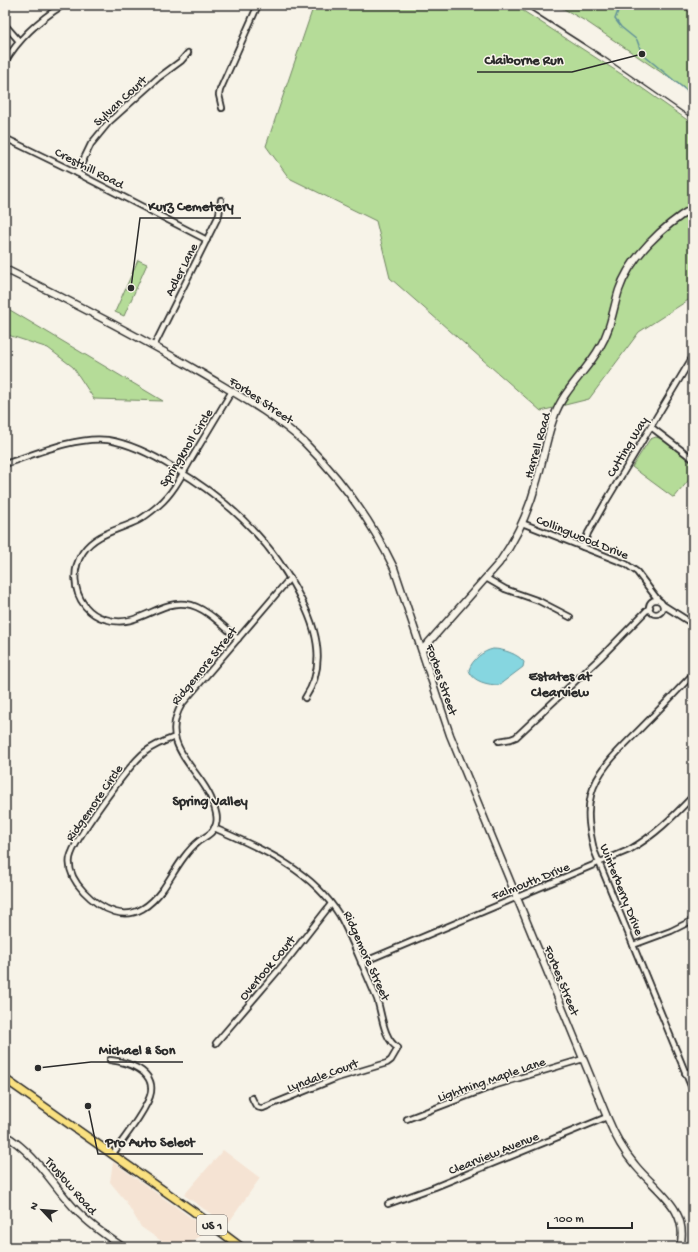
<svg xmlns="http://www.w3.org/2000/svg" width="698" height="1252" viewBox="0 0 698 1252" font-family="'Gochi Hand',sans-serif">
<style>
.built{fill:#f5e3d3}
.green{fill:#b5dc98;stroke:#708462}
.water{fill:#86d6e0;stroke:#629298}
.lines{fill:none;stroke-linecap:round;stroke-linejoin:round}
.stream{stroke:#629298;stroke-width:1.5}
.street-casing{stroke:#2b2b2b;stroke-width:8}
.secondary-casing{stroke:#2b2b2b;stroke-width:9}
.primary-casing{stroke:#2b2b2b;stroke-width:10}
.street{stroke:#f7f3e8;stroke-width:4.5}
.secondary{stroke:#f7f3e8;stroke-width:6}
.primary{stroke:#fae180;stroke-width:7}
.rail{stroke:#2b2b2b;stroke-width:1.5}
.labels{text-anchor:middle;stroke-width:3;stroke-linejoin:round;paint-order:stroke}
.shield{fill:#f7f3e8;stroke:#686764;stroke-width:1}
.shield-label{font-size:12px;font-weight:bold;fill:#2b2b2b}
.street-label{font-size:13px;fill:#2b2b2b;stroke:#f7f3e8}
.neighbourhood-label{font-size:14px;font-weight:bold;fill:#2b2b2b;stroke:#f7f3e8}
.leader{fill:none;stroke:#2b2b2b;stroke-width:1.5}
.callout-dot{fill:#2b2b2b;stroke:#f7f3e8;stroke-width:1.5}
.callout-label{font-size:14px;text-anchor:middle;font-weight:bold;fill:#2b2b2b;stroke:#f7f3e8;stroke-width:3;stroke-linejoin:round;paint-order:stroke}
</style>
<rect width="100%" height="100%" fill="#f7f3e8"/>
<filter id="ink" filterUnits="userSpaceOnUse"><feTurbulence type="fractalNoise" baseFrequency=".025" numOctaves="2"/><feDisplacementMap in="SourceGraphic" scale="8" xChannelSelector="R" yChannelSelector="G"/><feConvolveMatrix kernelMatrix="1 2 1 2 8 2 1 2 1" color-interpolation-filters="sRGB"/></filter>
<g filter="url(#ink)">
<g class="built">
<polygon points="223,1150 260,1178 227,1225 184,1195"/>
<polygon points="113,1162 208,1230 185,1247 170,1247 141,1227 125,1200 110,1182"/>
</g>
<g class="green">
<polygon points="314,5 514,5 632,81 693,124 693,297 639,332 589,399 541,411 390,278 376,221 289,178 266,146"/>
<polygon points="557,5 683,5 693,17 693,94 587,22"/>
<polygon points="138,260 147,264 124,316 115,312"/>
<polygon points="5,307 163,401 94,399 73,367 48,348 5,334"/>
<polygon points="656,437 662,439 693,464 693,475 674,498 632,467 650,439"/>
</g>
<path class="water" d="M493 649C503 649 518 654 524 662L523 667 499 685C489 685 472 682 469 670 472 660 483 651 493 649Z"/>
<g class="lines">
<g class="stream">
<polyline points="615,5 618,11 615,19 621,27 637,40 642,54 693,96"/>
<polyline points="5,1244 7,1247"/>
</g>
<defs>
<g id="street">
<polyline points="5,25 19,41"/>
<path d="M5 62C19 38 39 20 63 5"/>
<polyline points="222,108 219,95 220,90 258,5"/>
<polyline points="5,138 77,173 207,240"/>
<polyline points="77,173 91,144 109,122 158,78 181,61 188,53"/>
<polyline points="154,346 219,215 221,200"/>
<path d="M232 391C219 413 206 434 193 456 183 473 174 492 159 505 152 511 145 517 137 521 118 530 95 534 83 552 72 568 73 591 85 606 90 612 97 617 105 619 137 630 158 600 186 604 205 606 224 627 238 639"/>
<polyline points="651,427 693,459"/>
<path d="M5 464C35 454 76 436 108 440 132 444 153 455 174 468 229 500 274 543 302 601 318 632 326 667 305 698"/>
<polyline points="522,523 626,564 637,572 658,600"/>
<polyline points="583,547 588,533 605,503 692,358"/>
<polyline points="486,578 505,589 539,601 570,617"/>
<circle cx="656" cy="607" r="7"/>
<polyline points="663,605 693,624"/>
<path d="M693 674C677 691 661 708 644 725 625 745 598 767 591 795 586 814 590 832 594 850L693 1091"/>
<path d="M175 737C164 741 154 745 145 752 129 765 74 839 70 858 66 881 95 906 115 912 136 918 151 905 163 889 174 873 184 853 199 841 206 836 214 833 216 824 218 818 216 812 214 806 203 769 156 747 182 704L290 578"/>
<polyline points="499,741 511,739 516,737 602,656 650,607"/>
<path d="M214 828C262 849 311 869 340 916 347 929 353 943 359 957 365 971 371 985 377 999 382 1014 383 1039 398 1048L391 1060 387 1063 337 1078 263 1108C256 1109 255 1104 252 1098"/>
<polyline points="633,945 671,931 693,920"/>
<path d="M361 963 629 850C654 836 673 817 693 796"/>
<polyline points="216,1043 288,959 331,904"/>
<path d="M110 1060C127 1062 154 1070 151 1092 149 1107 122 1141 112 1155"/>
<polyline points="685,1073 693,1071"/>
<polyline points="407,1119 496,1085 583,1059"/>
<polyline points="388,1204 435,1187 607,1117"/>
</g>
<g id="secondary">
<path d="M5 269C72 302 138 336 203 374 238 395 275 415 305 443 341 479 372 522 394 568L450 735 607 1117C614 1134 623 1151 635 1165 656 1191 690 1209 680 1247"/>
<path d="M422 650 499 563C516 539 528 513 536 484 543 462 546 439 554 417 563 390 587 371 600 347 611 329 613 309 619 290 630 257 664 225 693 208"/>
<path d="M5 1135C36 1154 51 1183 75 1209 89 1224 106 1236 123 1247"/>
</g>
<polyline id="primary" points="5,1079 193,1211 241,1247"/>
</defs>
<use href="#street" class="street-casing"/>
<use href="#secondary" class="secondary-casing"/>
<use href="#primary" class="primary-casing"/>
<use href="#street" class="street"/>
<use href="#secondary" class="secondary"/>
<use href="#primary" class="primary"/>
<polyline class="rail" points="523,5 604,57 693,119"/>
</g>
</g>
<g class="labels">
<rect class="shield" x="197" y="1215" width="30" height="20" rx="3"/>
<g class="shield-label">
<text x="212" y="1229">US 1</text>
</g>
<g class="street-label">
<text transform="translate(119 100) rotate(-43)" y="5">Sylvan Court</text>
<text transform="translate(90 167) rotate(27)" y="5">Cresthill Road</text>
<text transform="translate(180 269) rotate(-63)" y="5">Adler Lane</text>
<text transform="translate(262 399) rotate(34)" y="5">Forbes Street</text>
<text transform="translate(536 445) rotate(-74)" y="5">Harrell Road</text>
<text transform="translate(626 446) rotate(-59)" y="5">Cutting Way</text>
<text transform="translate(185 447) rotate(-58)" y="5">Springknoll Circle</text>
<text transform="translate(583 536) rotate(22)" y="5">Collingwood Drive</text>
<text transform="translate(203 665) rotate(-51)" y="5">Ridgemore Street</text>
<text transform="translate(443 679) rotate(71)" y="5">Forbes Street</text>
<text transform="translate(93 802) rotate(-55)" y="5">Ridgemore Circle</text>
<text transform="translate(530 880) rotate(-22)" y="5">Falmouth Drive</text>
<text transform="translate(623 889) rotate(68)" y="5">Winterberry Drive</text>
<text transform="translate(368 955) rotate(66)" y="5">Ridgemore Street</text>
<text transform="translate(266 967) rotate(-50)" y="5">Overlook Court</text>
<text transform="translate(563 980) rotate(68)" y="5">Forbes Street</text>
<text transform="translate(322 1074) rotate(-20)" y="5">Lyndale Court</text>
<text transform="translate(491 1078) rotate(-19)" y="5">Lightning Maple Lane</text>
<text transform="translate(493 1152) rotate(-22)" y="5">Clearview Avenue</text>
<text transform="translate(72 1185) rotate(49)" y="5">Truslow Road</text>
</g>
<g class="neighbourhood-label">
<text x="560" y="680">Estates at<tspan x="560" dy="16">Clearview</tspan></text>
<text x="210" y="805">Spring Valley</text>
</g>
</g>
<path class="leader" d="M642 54L572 72H477M131 288L140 218H241M38 1068L91 1062H183M88 1106L98 1154H203"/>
<g class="callout-dot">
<circle cx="642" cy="54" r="4"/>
<circle cx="131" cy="288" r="4"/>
<circle cx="38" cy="1068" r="4"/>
<circle cx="88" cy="1106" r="4"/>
</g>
<g class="callout-label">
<text x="524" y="64">Claiborne Run</text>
<text x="191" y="210">Kurz Cemetery</text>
<text x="137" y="1054">Michael &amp; Son</text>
<text x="150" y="1146">Pro Auto Select</text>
</g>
<rect width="698" height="1252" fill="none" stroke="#f7f3e8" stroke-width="20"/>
<rect x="10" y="10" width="678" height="1232" fill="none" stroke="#2b2b2b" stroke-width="1.5" filter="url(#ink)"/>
<g transform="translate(42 1210) rotate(296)" stroke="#f7f3e8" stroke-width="3" paint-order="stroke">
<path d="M0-3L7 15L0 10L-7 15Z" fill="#2b2b2b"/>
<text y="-6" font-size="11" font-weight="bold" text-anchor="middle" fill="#2b2b2b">N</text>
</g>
<path d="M548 1222v6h84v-6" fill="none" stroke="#2b2b2b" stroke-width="2"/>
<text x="554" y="1222" font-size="12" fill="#2b2b2b" stroke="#f7f3e8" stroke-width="3" paint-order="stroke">100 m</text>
</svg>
